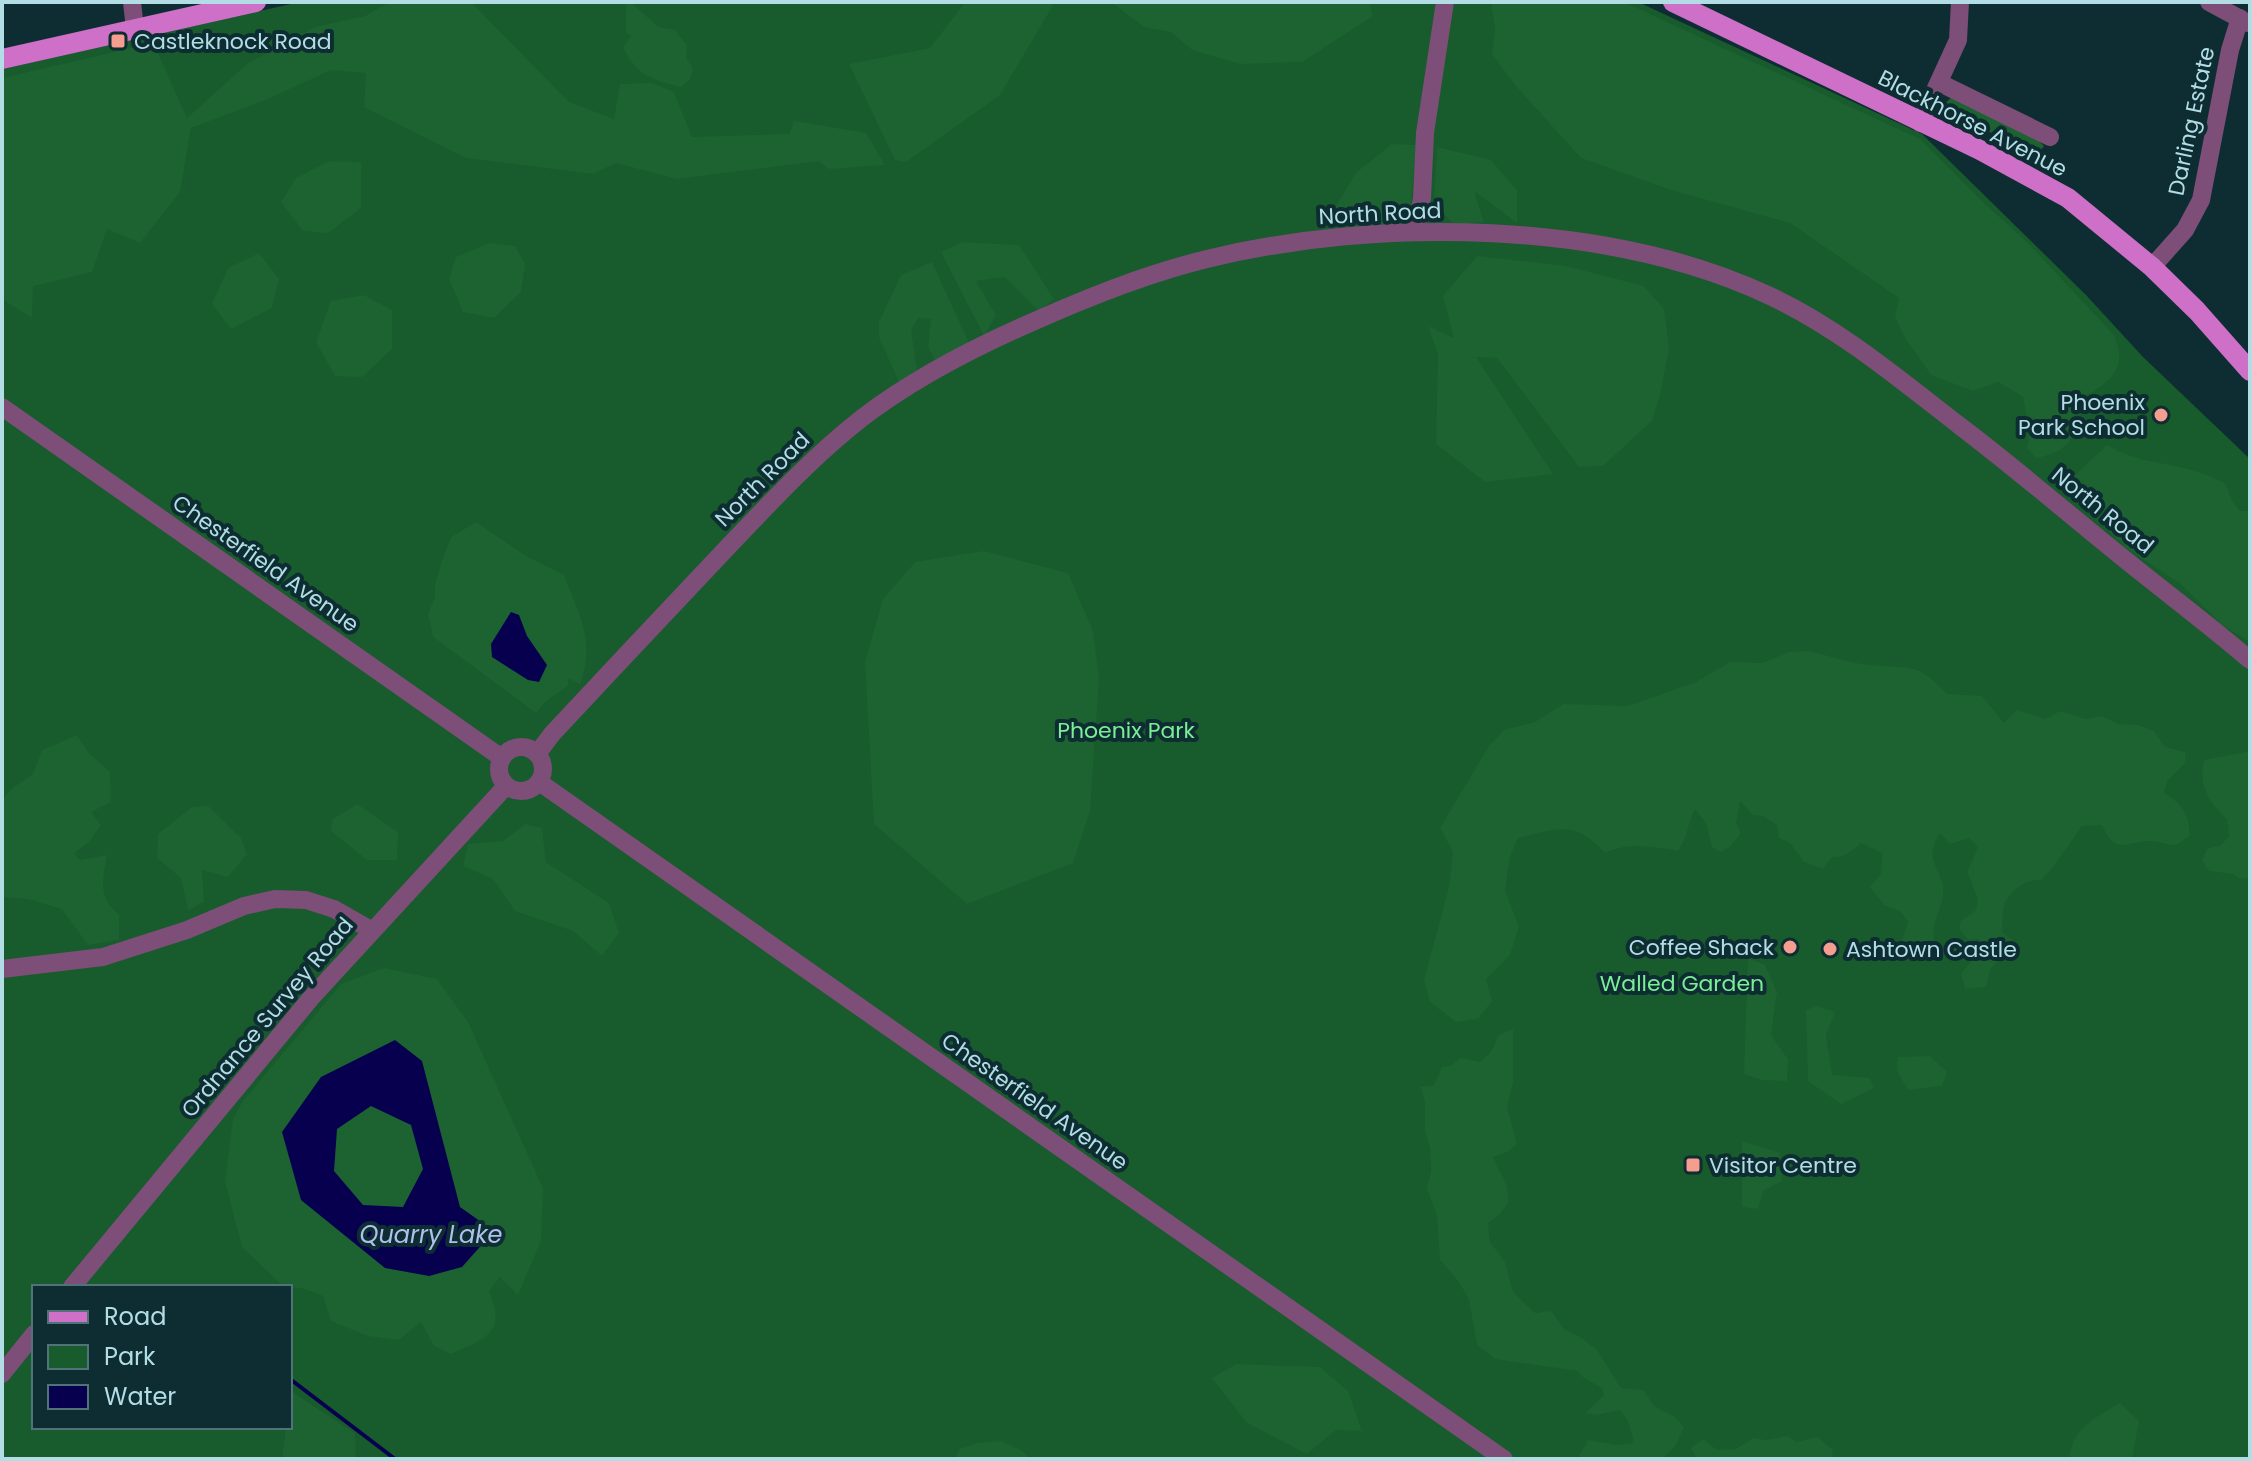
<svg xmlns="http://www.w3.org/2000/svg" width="2252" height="1461" viewBox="0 0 2252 1461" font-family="Poppins,sans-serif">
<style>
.green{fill:#185b2c;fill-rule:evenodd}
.forest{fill:#1c6331}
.water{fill:#07004f;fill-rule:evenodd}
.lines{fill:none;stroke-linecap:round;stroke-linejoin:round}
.stream{stroke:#07004f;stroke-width:4}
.minor{stroke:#7c4e78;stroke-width:18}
.major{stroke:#ce6fc8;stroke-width:20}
.poi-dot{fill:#f59d8f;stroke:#0e2d32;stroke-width:3}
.labels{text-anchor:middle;stroke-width:8;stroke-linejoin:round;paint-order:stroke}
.poi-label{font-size:22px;fill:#b2dde5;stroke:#0e2d32;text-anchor:start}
.street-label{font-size:22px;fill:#b2dde5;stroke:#0e2d32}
.park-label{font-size:22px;fill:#7aed95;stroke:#0e2d32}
.water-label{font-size:24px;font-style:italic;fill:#b0c0ec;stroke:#0e2d32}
</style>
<rect width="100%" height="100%" fill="#0e2d32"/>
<path class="green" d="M300 2H1638L1922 134 2086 295 2143 357 2250 459V1459H2V69ZM34 1287H290V1427H34Z"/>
<g class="forest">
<polygon points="390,2 471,2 569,102 614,119 620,84 652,83 674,92 692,137 789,134 794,121 866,133 885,165 829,169 819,161 677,179 616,163 593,174 466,158 364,107 366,73 331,70 268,99 191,128 180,192 140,243 107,229 92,272 33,286 32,318 3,300 2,78 140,46 158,53 187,118 248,63 315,27 365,16"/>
<path d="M631 2 658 27 675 30 687 45 686 57 693 69 690 80 681 87C650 79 637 76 623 47L631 36 626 33V3Z"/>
<polygon points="965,2 1055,2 1000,95 906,162 895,160 849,64 930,48"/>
<polygon points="1111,2 1369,2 1373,16 1302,62 1240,64 1192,50 1171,32 1144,27"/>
<path d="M1491 2H1624L1920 139 1983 202 2030 245 2114 335C2131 374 2103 385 2073 404 2078 438 2070 451 2036 458L2027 448 2030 432 2023 397 1998 382 1973 391 1931 375 1905 338 1895 317 1899 298 1790 223 1671 190 1581 158 1515 85 1492 54 1495 30Z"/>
<polygon points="1954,95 2033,135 2044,146 2038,154 2025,158 2012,140 1989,132 1975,124 1955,119 1942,106"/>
<polygon points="1392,144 1416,145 1409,227 1349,228 1333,210 1357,172"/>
<polygon points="1437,147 1491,160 1517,190 1517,223 1474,191 1484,222 1454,224 1434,204"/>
<polygon points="329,161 361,162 361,208 328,233 303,231 281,202 296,178"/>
<polygon points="963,242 1019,245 1054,299 1039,311 1005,277 976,281 996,315 984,336 941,252"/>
<polygon points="489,243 515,246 525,264 521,292 494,318 463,312 449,279 456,257"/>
<polygon points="259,253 279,279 272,308 231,329 212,304 228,268"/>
<polygon points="1477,256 1566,266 1644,286 1664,309 1669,347 1661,391 1652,421 1603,466 1579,467 1497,358 1476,357 1553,474 1485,482 1436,444 1438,354 1428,326 1454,338 1443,296"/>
<polygon points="932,262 969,343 936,362 928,347 931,319 918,318 911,330 917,370 899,382 879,337 879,322 901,275"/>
<polygon points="364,295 392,310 392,349 362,377 335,376 316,342 331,301"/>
<path d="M2107 445C2136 462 2157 461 2188 469 2201 472 2213 478 2225 483L2232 501 2240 511H2250V642L2222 625 2181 584 2126 548 2093 515 2071 479Z"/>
<path d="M476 522 526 556 564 575C579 614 596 642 580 684L568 678V686L546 701 536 713 433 637 428 613 435 598V586L441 563 451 537Z"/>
<polygon points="984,551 1068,573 1093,631 1099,678 1090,811 1073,863 967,904 874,824 865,662 883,599 915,562"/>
<path d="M1807 651C1826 654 1844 662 1863 664 1905 671 1914 657 1947 694L1982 696 2004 723 2017 710 2045 719 2060 711 2085 719 2102 716 2118 724 2138 725 2154 731 2165 747 2185 752 2186 762 2167 781 2164 793C2182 803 2189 815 2190 836L2176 845C2168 845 2158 841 2150 841 2123 842 2116 856 2102 825L2082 826 2054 866 2041 880C2027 878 2009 891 2004 905 2002 913 2003 924 2002 932L2014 942 1990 970 1986 987 1965 989 1961 974 1980 950V939L1968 940 1959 929 1961 921 1976 910 1978 899 1967 872 1978 847 1969 838 1950 844 1940 833C1924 859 1938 863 1943 886 1946 902 1935 913 1934 929 1933 935 1934 941 1935 948L1921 954 1906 952 1902 940 1908 922 1901 912 1884 905 1870 887 1881 874 1882 853 1861 843C1852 851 1844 858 1832 857L1823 869 1804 862 1790 843 1779 838 1777 825 1763 816 1753 815 1740 801 1736 823 1741 833 1730 847 1720 852 1712 847 1706 823 1695 809C1688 823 1687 839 1678 851 1655 847 1627 842 1605 853 1573 819 1560 829 1518 838L1510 856 1505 891 1519 926 1510 955 1486 979 1492 1001 1478 1019 1456 1022 1430 1002 1424 980 1449 887 1453 852 1440 828 1489 746 1504 730 1535 722 1563 704 1628 706 1696 682 1730 662 1763 663 1789 652Z"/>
<path d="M77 735 88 752 110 772 111 802 91 812 101 825 89 842 74 853 80 860 107 855C103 882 97 895 119 915V940L88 945 62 909 28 899 2 897V800L11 789 33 774 42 750Z"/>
<path d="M2250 751V878L2240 879 2233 874 2209 871 2202 861 2207 849 2221 845 2229 836 2227 819C2208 802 2198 784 2204 760Z"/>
<polygon points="357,804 398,832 397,860 367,860 331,831 333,819"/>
<polygon points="208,806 241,838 247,854 228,877 202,870 204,902 188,910 181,878 157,858 158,834 192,807"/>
<polygon points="525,824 542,828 546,862 609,903 619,933 602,956 573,931 515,911 493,879 463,866 468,844 503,841"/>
<polygon points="1748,958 1765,965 1777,992 1771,1035 1788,1059 1787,1081 1762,1080 1744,1074"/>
<path d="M384 968 437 979 468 1022 543 1188 541 1241 518 1295 500 1277 489 1291C507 1334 486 1338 451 1354L434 1346 421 1322 399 1340 368 1336 331 1321 323 1296 302 1288 284 1287 242 1247 225 1182 233 1119 243 1101 341 984Z"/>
<polygon points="1817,1006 1835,1012 1826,1035 1832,1075 1869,1078 1874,1088 1841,1104 1808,1081 1806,1010"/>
<polygon points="1513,1029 1513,1083 1507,1107 1517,1144 1507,1152 1493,1157 1507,1186 1509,1202 1499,1215 1488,1223 1490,1242 1505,1262 1513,1292 1535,1313 1551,1311 1565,1330 1582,1338 1597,1350 1621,1388 1643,1390 1655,1407 1675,1417 1684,1427 1676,1445 1662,1459 1577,1459 1588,1440 1617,1445 1634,1443 1628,1421 1620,1410 1596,1415 1585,1413 1604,1395 1602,1388 1581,1376 1578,1371 1495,1359 1477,1345 1469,1300 1459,1282 1440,1260 1437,1216 1427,1188 1431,1171 1430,1148 1425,1131 1425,1100 1420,1087 1434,1085 1442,1067 1450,1066 1461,1058 1480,1062 1491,1052 1499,1035"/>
<polygon points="1930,1056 1947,1072 1942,1086 1908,1090 1897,1071 1898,1057"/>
<polygon points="1742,1141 1780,1153 1782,1181 1763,1191 1758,1209 1742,1207"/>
<polygon points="1236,1364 1320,1367 1348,1391 1362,1431 1336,1430 1307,1454 1247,1423 1212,1378"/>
<polygon points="291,1391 355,1433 356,1459 282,1459 286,1427 290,1427"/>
<path d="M2120 1403 2139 1421 2132 1459H2070C2069 1430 2098 1416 2120 1403Z"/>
<polygon points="1788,1436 1797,1442 1818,1437 1833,1450 1831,1459 1697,1459 1691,1448 1703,1439 1717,1450 1736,1449 1753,1438 1766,1440"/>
<polygon points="1001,1441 1021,1450 1031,1459 955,1459 959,1449 977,1443"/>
</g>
<g class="water">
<polygon points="511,612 519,615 527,636 547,665 539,682 528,680 492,657 491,644"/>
<path d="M395 1040 422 1061 460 1207 494 1231 462 1267 429 1276 385 1268 301 1200 282 1132 321 1077ZM371 1106 411 1125 423 1169 403 1207 363 1205 334 1171 337 1129Z"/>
</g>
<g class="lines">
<polyline class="stream" points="290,1379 395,1459"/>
<g class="minor">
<polyline points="132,2 135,29"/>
<polyline points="2209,2 2248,23"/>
<polyline points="1940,83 2050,137"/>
<polyline points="1920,123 1958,40 1960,2"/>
<polyline points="1416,232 1422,198 1425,133 1445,2"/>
<polyline points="2152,267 2185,230 2201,200 2230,50 2240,18"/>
<polyline points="2,407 502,758"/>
<circle cx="521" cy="769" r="22"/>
<path d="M537 754 552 734C609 673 667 611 724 551 768 505 812 457 862 418 913 379 969 350 1028 324 1086 298 1145 274 1207 259 1379 217 1608 220 1770 296 1840 329 1899 379 1960 426 2014 467 2065 511 2117 553 2161 589 2207 623 2250 660"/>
<polyline points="539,782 1504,1459"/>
<polyline points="2,969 103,957 187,930 244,906 275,899 306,900 334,909 371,930"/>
<polyline points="72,1287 311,998 506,786"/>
<polyline points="2,1374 34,1334"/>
</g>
<g class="major">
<polyline points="1673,2 1980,150 2068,198 2152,267 2197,311 2250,371"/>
<polyline points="2,59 256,2"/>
</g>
</g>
<g class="poi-dot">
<rect x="110" y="33" width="16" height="16" rx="4"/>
<circle cx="2161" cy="415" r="8"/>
<circle cx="1790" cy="947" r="8"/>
<circle cx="1830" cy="949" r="8"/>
<rect x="1685" y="1157" width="16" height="16" rx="4"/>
</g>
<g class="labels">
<g class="poi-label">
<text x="134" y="49">Castleknock Road</text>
<text x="2145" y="410" text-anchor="end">Phoenix<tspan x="2145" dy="25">Park School</tspan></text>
<text x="1774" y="955" text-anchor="end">Coffee Shack</text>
<text x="1846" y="957">Ashtown Castle</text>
<text x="1709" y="1173">Visitor Centre</text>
</g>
<g class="street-label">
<text transform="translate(2191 121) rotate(-78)" y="8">Darling Estate</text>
<text transform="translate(1973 123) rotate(27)" y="8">Blackhorse Avenue</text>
<text transform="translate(1380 213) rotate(-3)" y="8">North Road</text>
<text transform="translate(762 479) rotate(-45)" y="8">North Road</text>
<text transform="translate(2103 510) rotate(39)" y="8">North Road</text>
<text transform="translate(266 563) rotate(35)" y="8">Chesterfield Avenue</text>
<text transform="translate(267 1017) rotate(-50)" y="8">Ordnance Survey Road</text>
<text transform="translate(1035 1101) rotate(35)" y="8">Chesterfield Avenue</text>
</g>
<g class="park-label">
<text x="1126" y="738">Phoenix Park</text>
<text x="1682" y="991">Walled Garden</text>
</g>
<g class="water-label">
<text x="431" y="1243">Quarry Lake</text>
</g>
</g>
<rect width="2252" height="1461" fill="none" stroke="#b2dde5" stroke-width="8"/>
<rect x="32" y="1285" width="260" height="144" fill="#0e2d32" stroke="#50737a" stroke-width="2"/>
<rect x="48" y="1311" width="40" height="12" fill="#ce6fc8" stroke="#50737a" stroke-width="2"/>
<text x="104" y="1325" font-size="24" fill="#b2dde5">Road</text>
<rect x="48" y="1345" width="40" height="24" fill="#185b2c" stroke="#50737a" stroke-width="2"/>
<text x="104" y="1365" font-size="24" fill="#b2dde5">Park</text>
<rect x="48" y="1385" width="40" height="24" fill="#07004f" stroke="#50737a" stroke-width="2"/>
<text x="104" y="1405" font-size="24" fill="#b2dde5">Water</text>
</svg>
